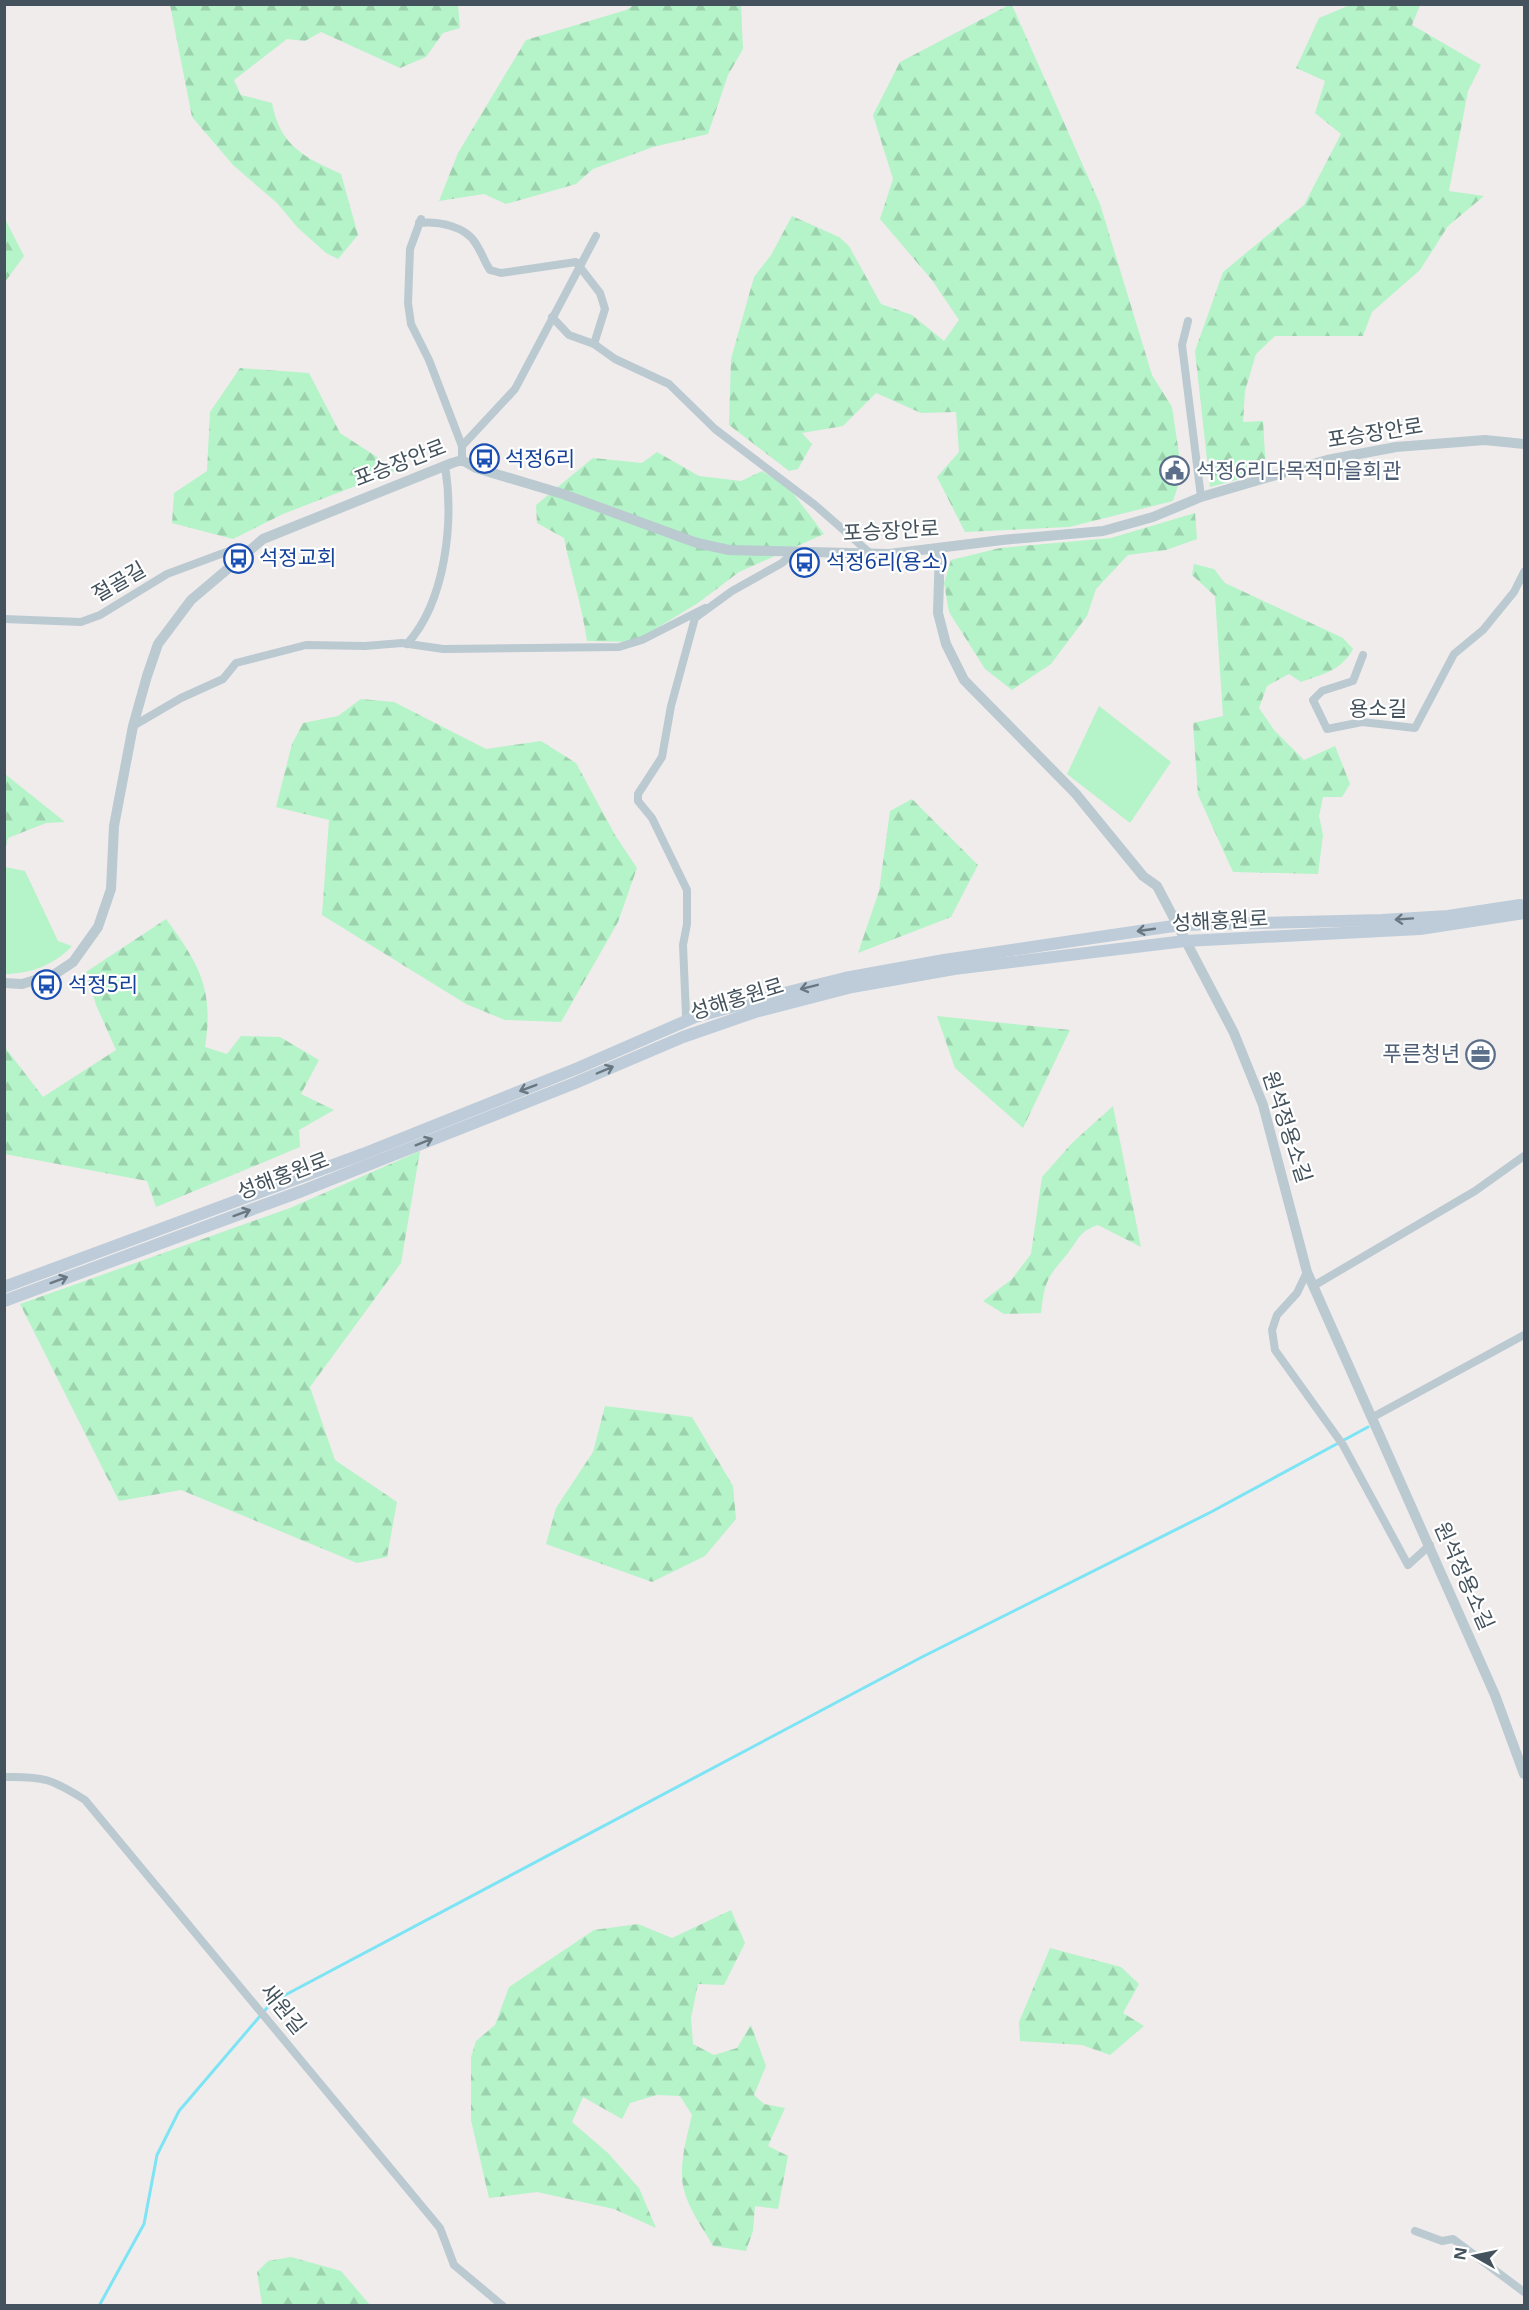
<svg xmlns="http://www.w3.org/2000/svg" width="1529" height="2310" viewBox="0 0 1529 2310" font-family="'Noto Sans','Noto Sans KR',sans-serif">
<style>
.green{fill:#b5f3c8}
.forest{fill:url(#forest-firs)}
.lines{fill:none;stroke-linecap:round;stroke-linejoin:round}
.stream{stroke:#7de4f4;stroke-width:3}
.minor{stroke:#bbc9d1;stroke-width:8}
.tertiary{stroke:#bbc9d1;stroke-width:10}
.secondary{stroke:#bdccd8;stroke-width:12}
.oneway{stroke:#687781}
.labels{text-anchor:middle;stroke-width:4.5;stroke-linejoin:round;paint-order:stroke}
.street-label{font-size:21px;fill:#43525c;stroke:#fff}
.transit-label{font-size:21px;fill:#164399;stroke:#fff;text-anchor:start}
.service-label{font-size:21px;fill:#4e5e75;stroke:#fff;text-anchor:start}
</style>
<defs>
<pattern id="forest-firs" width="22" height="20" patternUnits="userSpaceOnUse" patternTransform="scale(1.5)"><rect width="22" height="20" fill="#b5f3c8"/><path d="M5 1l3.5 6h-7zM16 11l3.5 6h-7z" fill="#9dd2ae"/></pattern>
</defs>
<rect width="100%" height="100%" fill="#f0ecec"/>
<g class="green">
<polygon points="1099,706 1171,762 1130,823 1067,774"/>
<path d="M5 867 25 871 58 941 72 946C54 965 30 974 5 974Z"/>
</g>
<g class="forest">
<path d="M170 5H458L460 28 443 33 426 57 400 68 321 32 305 41 287 39 234 80 241 95 272 103C280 146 304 157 341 174L358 235 338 259 326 253 298 228 277 203 233 165 192 117Z"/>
<polygon points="634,5 741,5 743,49 728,75 708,134 653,147 593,169 576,184 506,204 484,194 439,201 458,153 526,40 626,10"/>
<polygon points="1009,5 1012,5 1100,204 1152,375 1172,407 1182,474 1173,501 1069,527 965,532 937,477 959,452 956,412 921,413 876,393 843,426 802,433 812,444 798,469 789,471 729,425 731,359 754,277 771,255 792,216 839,237 849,246 881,304 912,315 944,341 959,320 932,280 880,219 893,179 873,115 900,62"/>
<polygon points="1350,5 1420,5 1412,25 1481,65 1468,91 1449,191 1484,196 1448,226 1420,270 1372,312 1363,336 1275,336 1256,354 1245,391 1243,422 1263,421 1266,472 1210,487 1195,351 1223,272 1304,205 1341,134 1315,113 1325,81 1296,68 1319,18"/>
<polygon points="4,217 24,256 5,282 4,282"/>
<polygon points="240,368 309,373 340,433 397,470 283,514 233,539 172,523 174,493 207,471 210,412"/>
<path d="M657 452 699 476 741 481 762 471 789 488 824 534 739 572 698 603 634 642 587 641C582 606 571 573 564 538L537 523 536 505 593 458 642 463Z"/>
<polygon points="1195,513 1197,539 1166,550 1128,555 1096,589 1087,616 1051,664 1012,690 985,669 949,612 944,583 951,560 1000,548 1111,538"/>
<path d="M1194 564 1214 569 1225 583 1343 638 1353 649C1341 671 1323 674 1301 682L1289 674 1267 686 1259 708 1274 730 1304 760 1335 746 1350 784 1342 797H1323L1319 816 1323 835 1318 874 1233 872 1198 795 1193 723 1223 716 1215 596 1192 575Z"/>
<polygon points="361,699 394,702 486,749 541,741 576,763 615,835 637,868 618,922 561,1022 505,1020 466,1004 322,915 329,820 276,807 292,744 303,723 338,716"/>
<polygon points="5,774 65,822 46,823 8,838 5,850"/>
<polygon points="912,799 978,865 951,917 858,953 879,891 890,811"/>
<path d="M166 919C200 965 214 990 205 1047L227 1054 241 1036 280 1037 319 1060 301 1094 334 1110 299 1130 300 1147 156 1207 147 1181 5 1154 4 1046 43 1097 116 1050 96 1005 86 972Z"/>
<polygon points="937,1016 1070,1030 1023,1128 955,1068"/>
<path d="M1113 1106 1141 1247 1098 1225C1078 1232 1080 1238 1068 1253 1047 1278 1045 1280 1041 1313L1004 1314 983 1301 1012 1279 1031 1254 1042 1177 1072 1143Z"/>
<polygon points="420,1151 401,1263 310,1387 335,1460 397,1502 387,1557 357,1563 181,1490 119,1501 20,1304 290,1208"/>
<polygon points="605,1406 692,1417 733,1486 736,1519 705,1556 652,1582 546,1544 556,1508 593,1452"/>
<path d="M731 1910 745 1943 724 1985 698 1984 691 2018 693 2044 714 2055 737 2048 751 2025 766 2066 754 2095 764 2104 785 2108 768 2146 788 2156 778 2209 755 2206 753 2231 746 2251 713 2246C703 2228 687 2207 683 2186 679 2163 687 2137 692 2115L680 2096 657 2095 630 2103 622 2119 583 2097 572 2122 608 2153 639 2188 656 2228 614 2209 537 2192 489 2198 471 2120V2057L476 2041 495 2025 509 1987 594 1930 638 1924 672 1938Z"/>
<polygon points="1050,1948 1121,1967 1139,1984 1123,2013 1144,2026 1110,2055 1082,2045 1020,2041 1019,2022"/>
<polygon points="291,2257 341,2271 370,2305 262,2305 257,2272 268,2261"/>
</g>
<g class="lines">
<polyline class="stream" points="99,2306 144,2224 157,2155 179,2111 272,2002 922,1657 1211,1512 1368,1427"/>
<g class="minor">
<polyline points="421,219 410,249 408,303 411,324 429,360 462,446 462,460"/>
<path d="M419 223C438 221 466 226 476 244 482 253 484 261 490 270L501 273 576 262 600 293 605 309 594 344"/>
<polyline points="552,317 569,335 594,344 615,359 669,384 715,429 815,505 871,554"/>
<polyline points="1188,321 1182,345 1201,497"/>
<polyline points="462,446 515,389 596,236"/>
<polyline points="4,619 81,622 100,615 167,574 229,551 247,553"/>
<path d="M407 644C446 601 454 521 445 466"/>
<polyline points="1363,655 1353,681 1322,691 1313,700 1327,729 1362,722 1415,728 1454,654 1483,630 1514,592 1524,572"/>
<polyline points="133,726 181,698 223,679 236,663 306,645 365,646 402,643 443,649 619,647 642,640 705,608"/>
<polyline points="686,1015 683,945 687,924 687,890 652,818 638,801 638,794 662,757 671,706 695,618 732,591 782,563 794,552"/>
<polyline points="1307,1272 1297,1293 1277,1315 1272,1330 1275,1350 1343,1445 1408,1565 1430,1545"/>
<polyline points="1315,1285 1475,1191 1524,1156"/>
<polyline points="1373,1417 1524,1335"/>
<path d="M4 1777C43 1776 52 1779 85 1800L440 2228 454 2265 503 2306"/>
<polyline points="1415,2231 1442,2241 1453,2239 1524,2292"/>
</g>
<g class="tertiary">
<polyline points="940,548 938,613 946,644 964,680 1076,794 1143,876 1157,886 1234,1033 1263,1105 1307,1272 1495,1695 1524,1774"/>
<polyline points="4,983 22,984 55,974 73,962 98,927 111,889 114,826 133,726 147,676 158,644 191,600 263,539 452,463 462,460 476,468 563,494 697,543 729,550 889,554 1002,540 1103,531 1153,517 1201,497 1327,460 1396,447 1485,440 1524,444"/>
</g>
<g class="secondary">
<polyline points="4,1287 363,1154 578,1068 695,1017 768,997 845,978 944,960 1180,925 1382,920 1448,916 1520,905"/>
<polyline points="4,1301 302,1191 575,1083 683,1037 755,1012 852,987 954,969 1185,941 1420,929 1524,913"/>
</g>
</g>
<defs><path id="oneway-shaft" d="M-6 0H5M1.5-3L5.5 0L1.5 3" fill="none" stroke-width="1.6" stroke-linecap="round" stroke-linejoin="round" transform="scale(1.5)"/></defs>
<g class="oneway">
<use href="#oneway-shaft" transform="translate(1404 919) rotate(176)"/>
<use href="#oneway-shaft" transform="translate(1146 930) rotate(172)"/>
<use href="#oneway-shaft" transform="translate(809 987) rotate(166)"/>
<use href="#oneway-shaft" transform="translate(605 1070) rotate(-23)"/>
<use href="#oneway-shaft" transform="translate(528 1088) rotate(159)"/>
<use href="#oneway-shaft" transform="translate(424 1142) rotate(-22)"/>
<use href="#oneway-shaft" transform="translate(242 1213) rotate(-20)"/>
<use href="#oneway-shaft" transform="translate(59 1280) rotate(-20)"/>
</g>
<defs>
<symbol id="bus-ring" viewBox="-11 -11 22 22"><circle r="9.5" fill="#fff" stroke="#1a4fb4" stroke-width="1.5"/><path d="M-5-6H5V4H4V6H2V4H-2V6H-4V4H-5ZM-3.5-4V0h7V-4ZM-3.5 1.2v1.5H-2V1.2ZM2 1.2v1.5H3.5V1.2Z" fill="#1a4fb4"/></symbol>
<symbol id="civic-ring" viewBox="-11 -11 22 22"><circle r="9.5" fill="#fff" stroke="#5c6f8a" stroke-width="1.5"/><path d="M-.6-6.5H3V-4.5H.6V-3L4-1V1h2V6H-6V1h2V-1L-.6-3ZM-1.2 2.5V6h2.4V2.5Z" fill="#5c6f8a"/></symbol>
<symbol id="office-ring" viewBox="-11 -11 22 22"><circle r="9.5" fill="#fff" stroke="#5c6f8a" stroke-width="1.5"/><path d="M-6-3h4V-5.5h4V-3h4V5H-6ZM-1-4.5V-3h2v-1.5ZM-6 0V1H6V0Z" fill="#5c6f8a"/></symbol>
</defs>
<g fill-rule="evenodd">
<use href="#bus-ring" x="468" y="442" width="33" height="33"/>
<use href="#civic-ring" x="1158" y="454" width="33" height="33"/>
<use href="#bus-ring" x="222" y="542" width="33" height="33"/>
<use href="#bus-ring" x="788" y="546" width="33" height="33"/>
<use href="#bus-ring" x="30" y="968" width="33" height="33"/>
<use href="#office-ring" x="1464" y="1038" width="33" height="33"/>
</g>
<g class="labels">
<g class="street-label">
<text transform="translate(1375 433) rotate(-9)" y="7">포승장안로</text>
<text transform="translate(400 463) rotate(-21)" y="7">포승장안로</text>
<text transform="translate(891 531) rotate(-3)" y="7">포승장안로</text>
<text transform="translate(119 582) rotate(-30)" y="7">절골길</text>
<text x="1378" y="716">용소길</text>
<text transform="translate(1220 921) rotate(-3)" y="7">성해홍원로</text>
<text transform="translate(737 999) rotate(-17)" y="7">성해홍원로</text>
<text transform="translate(1287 1127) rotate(72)" y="7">원석정용소길</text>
<text transform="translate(283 1176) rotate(-21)" y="7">성해홍원로</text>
<text transform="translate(1464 1576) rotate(66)" y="7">원석정용소길</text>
<text transform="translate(283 2009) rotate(51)" y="7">새원길</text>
</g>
<g class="transit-label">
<text x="505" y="466">석정6리</text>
<text x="259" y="565">석정교회</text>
<text x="826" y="569">석정6리(용소)</text>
<text x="68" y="992">석정5리</text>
</g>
<g class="service-label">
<text x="1196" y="478">석정6리다목적마을회관</text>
<text x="1460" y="1061" text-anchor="end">푸른청년</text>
</g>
</g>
<rect width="1529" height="2310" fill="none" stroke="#43525c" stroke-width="12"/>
<g transform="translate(1475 2256) rotate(279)" stroke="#ffffff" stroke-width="4.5" paint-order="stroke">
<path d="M0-4.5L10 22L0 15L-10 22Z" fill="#43525c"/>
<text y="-9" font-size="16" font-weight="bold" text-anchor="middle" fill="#43525c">N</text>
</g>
</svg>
